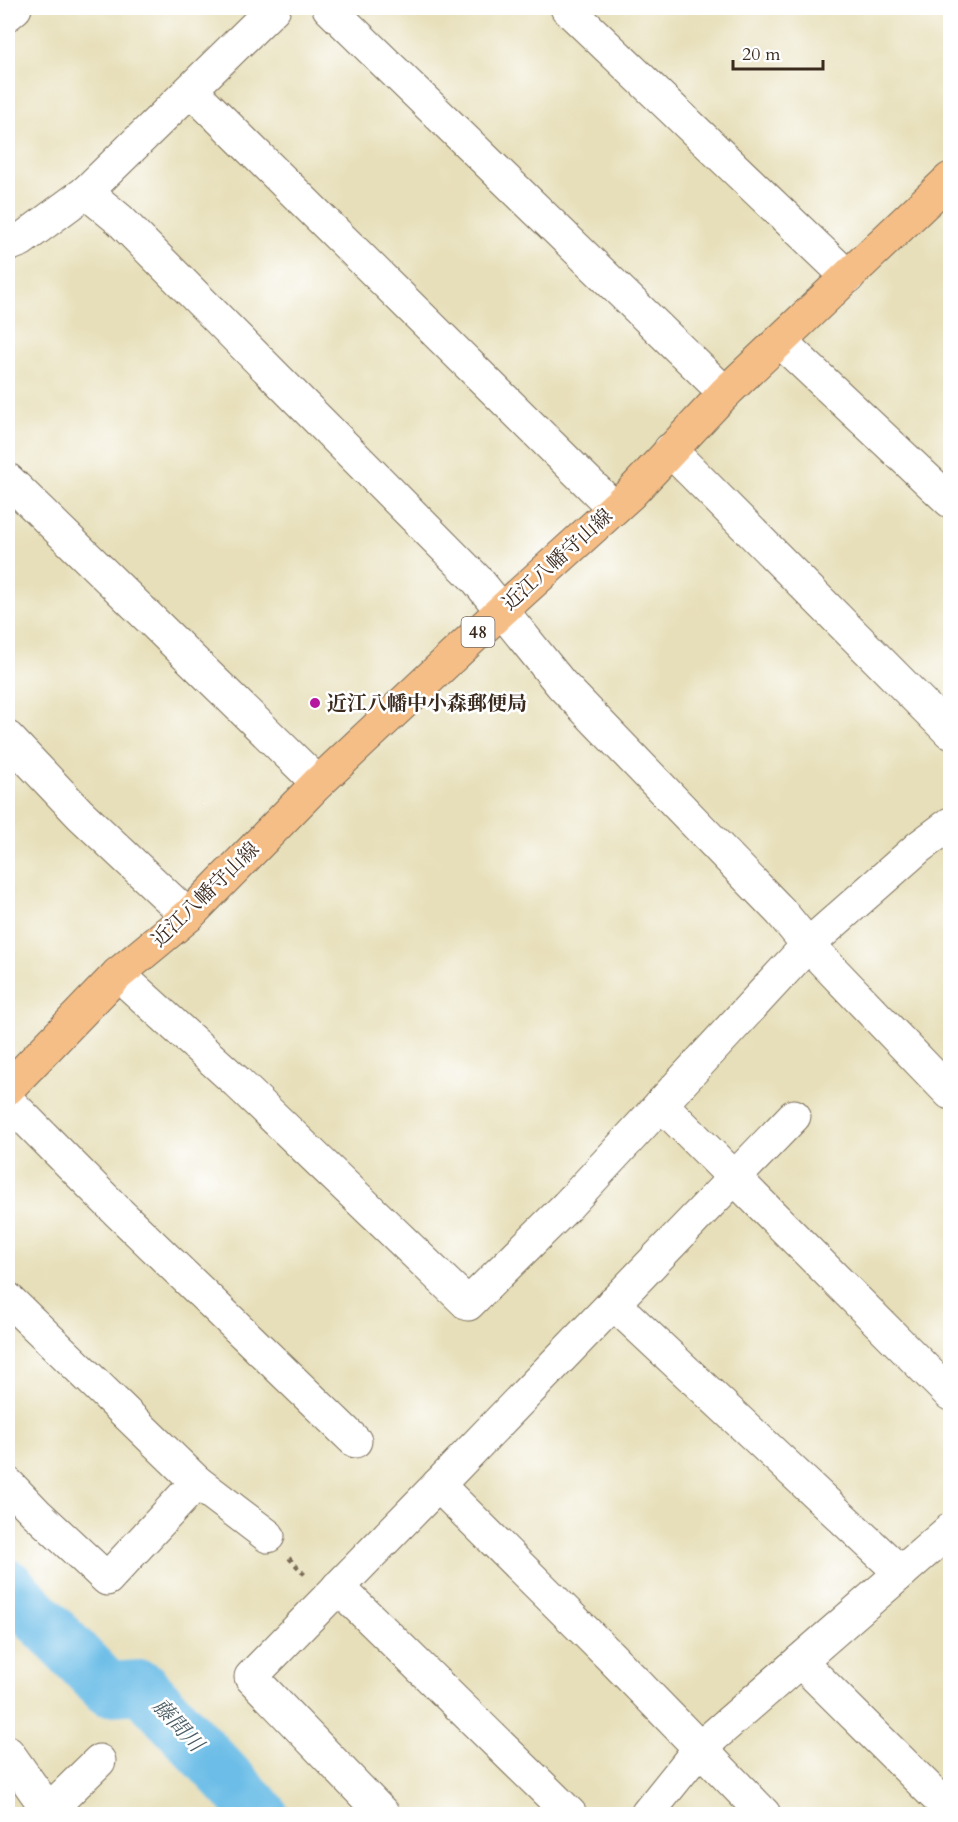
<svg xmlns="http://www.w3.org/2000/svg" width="958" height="1822" viewBox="0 0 958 1822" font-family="Cardo,'Noto Serif JP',serif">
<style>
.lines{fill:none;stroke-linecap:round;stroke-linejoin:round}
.river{stroke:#6cbde7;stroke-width:54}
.minor-casing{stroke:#776954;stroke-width:35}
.major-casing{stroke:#776954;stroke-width:35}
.path{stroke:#776954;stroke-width:4;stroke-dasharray:4.5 4.5;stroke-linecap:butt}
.minor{stroke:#fff;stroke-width:33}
.major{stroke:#f6be87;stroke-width:33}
.poi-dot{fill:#b5179e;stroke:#fff;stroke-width:2}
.labels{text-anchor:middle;stroke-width:5;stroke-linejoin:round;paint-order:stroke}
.shield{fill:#fff;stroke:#766a62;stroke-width:1.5}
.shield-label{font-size:18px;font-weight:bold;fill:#3b2a1e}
.street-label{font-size:20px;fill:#3b2a1e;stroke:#fff}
.poi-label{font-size:20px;font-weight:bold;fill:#3b2a1e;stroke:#fff;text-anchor:start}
.water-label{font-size:21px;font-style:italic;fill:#4c5d64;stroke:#fff}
</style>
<rect width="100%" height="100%" fill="#fff"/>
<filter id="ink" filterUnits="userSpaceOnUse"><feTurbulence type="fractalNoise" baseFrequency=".0167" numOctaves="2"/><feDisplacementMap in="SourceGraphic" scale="12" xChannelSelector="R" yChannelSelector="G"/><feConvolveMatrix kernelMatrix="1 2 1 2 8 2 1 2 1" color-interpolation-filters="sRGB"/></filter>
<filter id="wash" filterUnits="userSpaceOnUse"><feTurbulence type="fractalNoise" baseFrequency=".008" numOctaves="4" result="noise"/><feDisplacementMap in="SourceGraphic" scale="24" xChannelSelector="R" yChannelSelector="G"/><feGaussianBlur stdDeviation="1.35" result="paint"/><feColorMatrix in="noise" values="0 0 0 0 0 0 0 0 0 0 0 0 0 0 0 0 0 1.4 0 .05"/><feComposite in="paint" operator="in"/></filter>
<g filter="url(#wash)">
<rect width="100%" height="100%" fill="#e7dfb9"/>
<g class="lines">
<polyline class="river" points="8,1586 108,1689 142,1687 261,1814"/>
</g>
</g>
<g filter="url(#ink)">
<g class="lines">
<defs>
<g id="minor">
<polyline points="274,8 86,192 120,220 478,581 561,684 781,912 808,945 950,1093"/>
<polyline points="329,8 725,393"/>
<polyline points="567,8 848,277"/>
<polyline points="8,14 15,8"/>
<polyline points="191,90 614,508"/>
<polyline points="8,245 21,240 86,192"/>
<polyline points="780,341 950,501"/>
<polyline points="670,450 950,732"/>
<polyline points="8,480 318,783"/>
<polyline points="8,738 80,814 188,916"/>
<polyline points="118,974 237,1082 468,1304 567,1206 808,945 919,847 950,824"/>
<polyline points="8,1101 117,1211 355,1441"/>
<polyline points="661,1104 950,1394"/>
<polyline points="8,1299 197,1482"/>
<polyline points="613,1303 901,1573"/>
<polyline points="8,1484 36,1513 107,1579 197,1482 268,1536"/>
<polyline points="438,1485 794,1116"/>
<polyline points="338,1587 570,1814"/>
<polyline points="800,1661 950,1810"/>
<polyline points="8,1753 51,1814"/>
<polyline points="48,1811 99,1761"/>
<polyline points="383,1814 251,1677 438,1485 610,1656 764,1814"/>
<polyline points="647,1814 700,1748 950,1530"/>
</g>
<polyline id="major" points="8,1088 118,974 188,916 318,783 501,611 630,494 725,393 950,179"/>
</defs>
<use href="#minor" class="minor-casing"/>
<use href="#major" class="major-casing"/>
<polyline class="path" points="289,1558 307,1577"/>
<use href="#minor" class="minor"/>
<use href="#major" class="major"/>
</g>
</g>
<circle class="poi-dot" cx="315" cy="703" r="6"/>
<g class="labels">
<rect class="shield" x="461.5" y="617" width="33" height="30" rx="4.5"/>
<g class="shield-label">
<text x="478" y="638">48</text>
</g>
<g class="street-label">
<text transform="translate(557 559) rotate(-42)" y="7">近江八幡守山線</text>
<text transform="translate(205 894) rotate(-44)" y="7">近江八幡守山線</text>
</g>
<g class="poi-label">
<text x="327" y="710">近江八幡中小森郵便局</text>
</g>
<g class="water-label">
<text transform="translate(178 1725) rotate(47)" y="7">藤間川</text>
</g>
</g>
<rect width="958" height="1822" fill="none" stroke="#fff" stroke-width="30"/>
<path d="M733 60v9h90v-9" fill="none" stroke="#3b2a1e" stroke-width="3"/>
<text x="742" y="60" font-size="18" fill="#3b2a1e" stroke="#ffffff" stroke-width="4.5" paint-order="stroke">20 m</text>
</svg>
